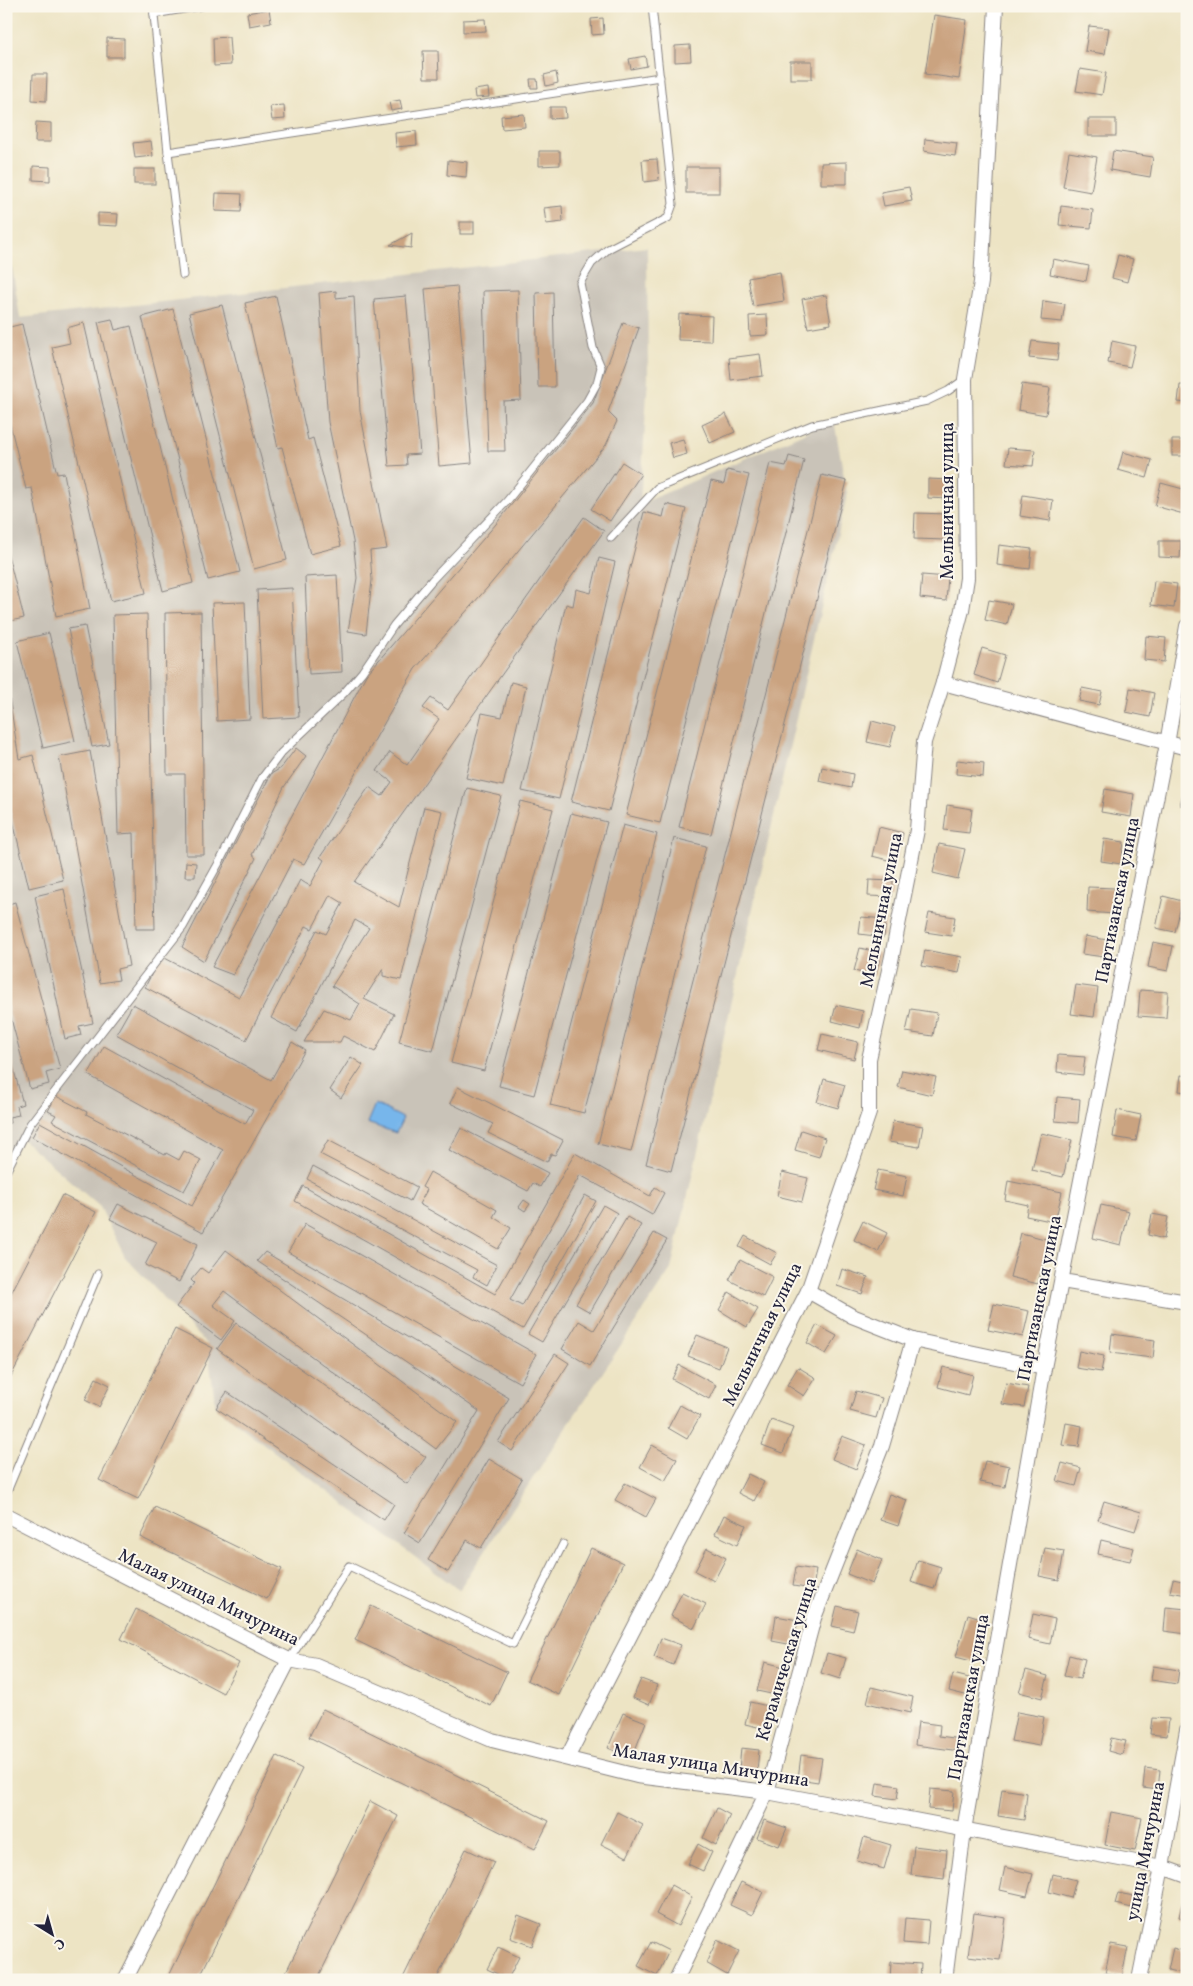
<svg xmlns="http://www.w3.org/2000/svg" width="1193" height="1986" viewBox="0 0 1193 1986" font-family="Vollkorn,serif">
<style>
.industrial{fill:#c9c3b8}
.water{fill:#77b6eb;stroke:#4c6c93}
.building{fill:#caa380}
.lines{fill:none;stroke-linecap:round;stroke-linejoin:round}
.lane-casing{stroke:#888380;stroke-width:9}
.street-casing{stroke:#888380;stroke-width:16}
.lane{stroke:#fff;stroke-width:7}
.street{stroke:#fff;stroke-width:14}
.labels{text-anchor:middle;stroke-width:4;stroke-linejoin:round;paint-order:stroke}
.street-label{font-size:18px;fill:#22223b;stroke:#fbf7ec}
</style>
<rect width="100%" height="100%" fill="#fbf7ec"/>
<filter id="ink" filterUnits="userSpaceOnUse"><feTurbulence type="fractalNoise" baseFrequency=".02" numOctaves="2"/><feDisplacementMap in="SourceGraphic" scale="10" xChannelSelector="R" yChannelSelector="G"/><feConvolveMatrix kernelMatrix="1 2 1 2 8 2 1 2 1" color-interpolation-filters="sRGB"/></filter>
<filter id="wash" filterUnits="userSpaceOnUse"><feTurbulence type="fractalNoise" baseFrequency=".0096" numOctaves="4" result="noise"/><feDisplacementMap in="SourceGraphic" scale="20" xChannelSelector="R" yChannelSelector="G"/><feGaussianBlur stdDeviation="1.12" result="paint"/><feColorMatrix in="noise" values="0 0 0 0 0 0 0 0 0 0 0 0 0 0 0 0 0 1.4 0 .05"/><feComposite in="paint" operator="in"/></filter>
<g filter="url(#wash)">
<rect width="100%" height="100%" fill="#ede4c4"/>
<polygon class="industrial" points="6,227 20,318 647,247 648,377 640,504 834,420 847,494 671,1269 459,1590 216,1408 207,1344 125,1257 100,1207 21,1138 6,1166"/>
<polygon class="water" points="375,1104 403,1118 396,1133 367,1123"/>
<g id="blocks">
<g class="building">
<polygon points="269,9 271,22 249,26 247,13"/>
<polygon points="934,15 967,20 959,79 925,74"/>
<polygon points="603,18 604,34 592,35 591,19"/>
<polygon points="485,19 486,31 463,32 463,20"/>
<polygon points="1089,26 1109,28 1105,54 1085,51"/>
<polygon points="229,37 231,65 214,66 213,38"/>
<polygon points="107,38 124,39 124,57 107,57"/>
<polygon points="690,45 691,61 675,62 675,46"/>
<polygon points="423,51 438,51 439,78 424,78"/>
<polygon points="645,56 647,66 631,69 629,59"/>
<rect x="790" y="61" width="22" height="18"/>
<polygon points="1080,69 1106,73 1102,95 1076,91"/>
<polygon points="556,72 558,83 546,86 544,75"/>
<polygon points="33,74 47,74 46,101 32,100"/>
<polygon points="530,79 537,79 538,88 531,88"/>
<polygon points="488,88 489,97 475,98 474,90"/>
<polygon points="400,100 402,109 391,111 389,102"/>
<polygon points="284,105 285,119 272,120 270,106"/>
<polygon points="550,107 565,107 566,118 550,119"/>
<polygon points="524,114 525,127 502,129 501,116"/>
<rect x="1088" y="119" width="28" height="17"/>
<polygon points="36,122 51,123 51,142 35,142"/>
<polygon points="416,131 417,145 396,147 395,133"/>
<polygon points="925,139 957,143 955,156 924,151"/>
<polygon points="151,141 153,156 135,158 133,143"/>
<polygon points="539,151 560,151 560,165 539,166"/>
<polygon points="1113,151 1153,157 1150,177 1110,170"/>
<polygon points="1069,152 1097,157 1091,192 1063,187"/>
<polygon points="657,159 659,180 644,182 642,160"/>
<polygon points="448,160 467,162 466,177 447,175"/>
<polygon points="847,162 847,184 821,184 821,163"/>
<polygon points="33,166 50,167 50,181 33,180"/>
<rect x="686" y="167" width="33" height="26"/>
<rect x="134" y="169" width="21" height="15"/>
<polygon points="909,187 912,201 884,206 881,192"/>
<polygon points="216,193 242,194 241,212 215,211"/>
<polygon points="562,206 563,222 546,224 544,208"/>
<polygon points="1061,206 1093,210 1091,228 1059,225"/>
<polygon points="98,213 118,214 117,226 98,225"/>
<rect x="460" y="222" width="14" height="12"/>
<polygon points="412,233 411,248 390,245"/>
<polygon points="1118,255 1133,259 1127,282 1112,278"/>
<polygon points="1053,259 1089,266 1086,281 1050,274"/>
<polygon points="780,272 784,301 753,306 748,278"/>
<polygon points="457,286 472,463 439,466 425,289"/>
<polygon points="518,290 521,400 503,401 505,451 488,451 483,291"/>
<polygon points="336,291 336,298 354,296 360,411 387,549 370,551 372,580 366,634 348,631 357,578 353,541 328,422 319,293"/>
<polygon points="553,292 555,387 538,387 536,293"/>
<polygon points="826,295 831,324 808,328 802,299"/>
<polygon points="276,296 308,440 313,438 341,546 310,554 282,447 278,448 245,303"/>
<polygon points="406,296 420,454 406,455 407,465 389,466 374,299"/>
<polygon points="1043,301 1065,304 1062,322 1041,320"/>
<polygon points="222,305 287,560 254,569 189,313"/>
<polygon points="173,309 240,572 208,580 142,317"/>
<polygon points="679,314 712,316 711,341 678,340"/>
<polygon points="767,315 768,335 750,336 749,316"/>
<polygon points="112,319 115,330 131,326 193,583 163,591 98,322"/>
<polygon points="84,323 146,593 111,601 52,347 70,343 67,328"/>
<polygon points="623,323 639,328 608,412 617,421 606,445 488,587 415,669 304,864 293,859 233,975 212,967 366,675 496,524 593,403"/>
<polygon points="22,324 57,474 64,473 90,609 56,616 32,488 26,489 6,408 6,328"/>
<polygon points="1032,341 1059,344 1057,361 1029,358"/>
<polygon points="1112,341 1135,346 1130,367 1108,363"/>
<polygon points="760,354 763,376 731,380 729,358"/>
<polygon points="1022,384 1050,388 1046,415 1018,410"/>
<polygon points="1180,385 1187,385 1187,403 1178,402"/>
<polygon points="726,414 735,432 710,443 702,425"/>
<polygon points="683,439 687,454 673,458 669,443"/>
<rect x="1172" y="440" width="15" height="16"/>
<polygon points="1008,448 1035,450 1033,466 1006,464"/>
<polygon points="1123,452 1152,460 1147,478 1118,470"/>
<polygon points="789,456 804,460 711,834 679,827 770,463 786,466"/>
<polygon points="622,462 641,474 610,521 591,509"/>
<polygon points="727,470 749,475 660,823 626,815 711,481 724,484"/>
<polygon points="822,475 847,481 671,1171 646,1164"/>
<polygon points="928,479 950,480 949,499 928,498"/>
<polygon points="1161,483 1187,490 1187,515 1155,506"/>
<polygon points="1023,495 1053,500 1050,521 1020,516"/>
<polygon points="666,504 686,509 609,811 571,802 644,512 663,517"/>
<polygon points="915,513 948,514 947,540 914,539"/>
<polygon points="584,517 604,531 354,882 399,907 424,807 442,811 401,980 383,976 383,969 364,999 394,1014 375,1052 343,1036 340,1042 304,1042 324,1009 351,1020 360,1004 332,986 369,928 355,920 297,1032 271,1018 317,930 326,934 343,903 330,895 312,929 306,926 246,1040 145,987 161,956 239,997 300,880 310,886 324,860 320,857 369,787 382,796 392,782 377,771 390,752 407,765 439,719 423,708 431,698 448,710"/>
<polygon points="1159,541 1181,541 1180,558 1159,557"/>
<polygon points="999,545 1032,549 1030,569 997,565"/>
<polygon points="6,547 24,618 6,622"/>
<polygon points="599,558 615,562 559,799 522,791 566,604 573,606 576,589 591,593"/>
<polygon points="337,575 342,672 309,674 305,577"/>
<polygon points="922,575 948,577 946,601 920,598"/>
<polygon points="1154,581 1177,584 1174,608 1151,605"/>
<polygon points="292,588 299,717 263,719 257,590"/>
<polygon points="989,600 1012,604 1007,625 985,620"/>
<polygon points="245,602 250,719 217,721 212,603"/>
<polygon points="201,612 204,855 186,855 185,774 167,774 165,613"/>
<polygon points="147,614 155,929 136,929 134,833 118,834 113,615"/>
<polygon points="85,626 109,744 92,747 68,629"/>
<polygon points="49,633 75,741 43,748 17,641"/>
<polygon points="1146,636 1166,638 1164,662 1144,660"/>
<polygon points="982,648 1005,655 997,683 974,675"/>
<polygon points="6,678 19,759 33,755 63,880 29,888 6,792"/>
<polygon points="511,682 526,686 503,786 466,778 482,713 502,717"/>
<polygon points="1082,688 1102,692 1099,705 1079,701"/>
<polygon points="1130,688 1154,693 1150,717 1126,712"/>
<polygon points="872,721 895,727 890,747 867,742"/>
<polygon points="296,748 306,756 284,787 252,855 256,858 204,961 182,947 271,774 281,768"/>
<polygon points="90,751 129,966 117,969 119,980 100,983 59,757"/>
<polygon points="957,760 984,763 983,777 956,774"/>
<polygon points="822,767 853,774 851,788 819,781"/>
<polygon points="1186,780 1187,780 1187,807 1180,805"/>
<polygon points="467,788 501,796 433,1051 399,1042"/>
<polygon points="1105,789 1134,794 1131,817 1101,812"/>
<polygon points="520,801 553,809 484,1071 451,1063"/>
<polygon points="947,805 972,809 969,833 944,830"/>
<polygon points="571,813 607,822 534,1095 499,1086"/>
<polygon points="623,825 657,834 584,1113 550,1105"/>
<polygon points="879,827 903,833 896,862 872,856"/>
<polygon points="674,838 706,846 631,1152 598,1144"/>
<polygon points="1104,839 1124,842 1121,864 1101,861"/>
<polygon points="939,844 965,849 958,879 933,873"/>
<polygon points="186,862 196,863 195,877 185,877"/>
<polygon points="869,880 893,881 892,897 868,896"/>
<polygon points="1088,887 1115,888 1114,914 1087,912"/>
<polygon points="64,889 93,1023 79,1026 81,1035 65,1039 35,896"/>
<polygon points="1163,896 1182,901 1175,932 1156,928"/>
<polygon points="15,902 60,1069 46,1073 49,1084 30,1089 6,1000 6,905"/>
<polygon points="929,913 955,917 952,936 925,932"/>
<polygon points="861,917 886,919 884,937 859,934"/>
<polygon points="1085,936 1107,940 1104,957 1082,954"/>
<polygon points="1153,942 1173,946 1168,971 1148,967"/>
<polygon points="860,948 881,953 875,976 854,971"/>
<polygon points="925,950 962,957 959,973 922,966"/>
<polygon points="1076,985 1098,988 1094,1017 1071,1014"/>
<polygon points="1140,990 1168,992 1166,1018 1138,1016"/>
<polygon points="133,1004 271,1080 292,1042 305,1050 203,1232 32,1137 40,1122 192,1206 223,1150 88,1075 104,1046 245,1124 253,1110 116,1034"/>
<polygon points="836,1005 863,1011 860,1028 832,1021"/>
<polygon points="911,1009 937,1013 933,1036 906,1032"/>
<polygon points="822,1034 858,1042 854,1059 818,1050"/>
<polygon points="7,1044 23,1104 17,1106 19,1115 9,1117 10,1123 6,1124"/>
<polygon points="1058,1055 1085,1057 1083,1075 1057,1072"/>
<polygon points="351,1057 363,1065 341,1098 330,1090"/>
<polygon points="902,1070 936,1077 932,1095 898,1087"/>
<polygon points="1181,1075 1187,1076 1187,1092 1179,1091"/>
<polygon points="824,1079 845,1085 838,1108 817,1102"/>
<polygon points="458,1087 563,1140 555,1155 551,1154 547,1162 488,1133 493,1124 450,1103"/>
<polygon points="56,1096 87,1112 86,1114 165,1155 166,1153 179,1160 184,1151 201,1160 184,1191 52,1121 56,1115 48,1111"/>
<polygon points="1057,1097 1080,1099 1078,1123 1055,1121"/>
<polygon points="1117,1110 1141,1115 1136,1141 1113,1137"/>
<polygon points="893,1121 923,1126 919,1147 889,1142"/>
<polygon points="461,1128 548,1173 540,1187 533,1183 528,1191 449,1150"/>
<polygon points="801,1130 825,1138 819,1157 795,1150"/>
<polygon points="1041,1133 1072,1140 1063,1177 1032,1170"/>
<polygon points="328,1140 417,1187 410,1201 320,1154"/>
<polygon points="575,1153 650,1196 655,1187 664,1193 652,1215 580,1175 510,1300 522,1306 585,1195 596,1201 523,1329 295,1201 303,1186 495,1294"/>
<polygon points="313,1166 497,1265 487,1285 473,1277 477,1270 307,1179"/>
<polygon points="878,1170 907,1176 903,1196 873,1190"/>
<polygon points="430,1172 497,1210 493,1217 511,1228 498,1249 419,1204 427,1190 422,1187"/>
<polygon points="782,1172 808,1178 802,1202 777,1196"/>
<polygon points="1008,1181 1062,1192 1055,1222 1026,1216 1028,1205 1005,1200"/>
<polygon points="62,1195 96,1212 6,1386 6,1303"/>
<polygon points="524,1200 530,1204 525,1211 519,1207"/>
<polygon points="118,1204 198,1244 179,1282 145,1265 157,1242 110,1219"/>
<polygon points="603,1205 617,1213 542,1342 528,1334"/>
<polygon points="1101,1205 1129,1211 1121,1245 1093,1238"/>
<polygon points="1152,1214 1168,1217 1164,1239 1148,1235"/>
<polygon points="627,1217 641,1225 590,1312 576,1304"/>
<polygon points="863,1221 887,1233 878,1252 854,1240"/>
<polygon points="305,1224 536,1354 520,1383 288,1252"/>
<polygon points="654,1233 667,1240 590,1366 562,1349 579,1321 594,1330"/>
<polygon points="1021,1233 1049,1240 1038,1284 1010,1277"/>
<polygon points="745,1236 777,1253 770,1264 739,1247"/>
<polygon points="226,1250 457,1422 436,1449 224,1291 213,1305 235,1321 221,1340 176,1307 194,1283 191,1280 201,1268 208,1273"/>
<polygon points="265,1252 509,1398 420,1543 404,1533 479,1411 257,1261"/>
<polygon points="740,1260 773,1277 763,1297 729,1280"/>
<polygon points="842,1269 868,1277 862,1294 837,1286"/>
<polygon points="729,1292 758,1309 747,1327 719,1310"/>
<polygon points="994,1304 1029,1311 1023,1337 988,1330"/>
<polygon points="236,1323 426,1457 407,1484 217,1349"/>
<polygon points="817,1325 837,1336 826,1354 807,1343"/>
<polygon points="175,1329 213,1348 138,1499 99,1480"/>
<polygon points="1112,1334 1155,1340 1153,1358 1110,1353"/>
<polygon points="697,1335 727,1347 719,1368 688,1356"/>
<polygon points="1079,1351 1104,1356 1101,1372 1076,1368"/>
<polygon points="555,1354 569,1363 512,1451 498,1442"/>
<polygon points="679,1365 716,1385 709,1399 672,1379"/>
<polygon points="798,1367 816,1378 804,1396 787,1385"/>
<polygon points="943,1367 973,1375 968,1395 938,1387"/>
<polygon points="96,1378 110,1385 99,1407 85,1400"/>
<polygon points="1006,1383 1028,1387 1024,1407 1002,1404"/>
<polygon points="856,1391 882,1398 876,1418 850,1411"/>
<polygon points="227,1392 394,1504 384,1520 216,1408"/>
<polygon points="680,1405 700,1416 687,1439 668,1428"/>
<polygon points="771,1420 793,1428 783,1453 762,1445"/>
<polygon points="1066,1423 1082,1426 1079,1447 1062,1445"/>
<polygon points="842,1436 866,1445 856,1469 832,1459"/>
<polygon points="652,1445 677,1459 665,1481 640,1467"/>
<polygon points="489,1459 522,1479 481,1548 467,1540 448,1572 428,1560"/>
<polygon points="985,1461 1009,1466 1005,1487 980,1482"/>
<polygon points="1062,1463 1081,1468 1076,1486 1057,1481"/>
<polygon points="748,1474 764,1482 754,1501 738,1493"/>
<polygon points="625,1483 656,1499 646,1517 615,1500"/>
<polygon points="889,1494 907,1500 898,1526 880,1520"/>
<polygon points="1104,1501 1141,1512 1135,1531 1098,1520"/>
<polygon points="155,1507 282,1569 267,1599 140,1537"/>
<polygon points="724,1515 746,1525 737,1545 715,1534"/>
<polygon points="1101,1540 1134,1548 1130,1561 1098,1554"/>
<polygon points="591,1548 623,1563 559,1695 527,1680"/>
<polygon points="707,1548 726,1558 714,1581 695,1571"/>
<polygon points="1045,1548 1064,1551 1059,1580 1039,1576"/>
<polygon points="857,1549 882,1560 872,1584 847,1574"/>
<polygon points="918,1560 941,1567 934,1589 911,1582"/>
<polygon points="796,1567 816,1570 813,1589 793,1586"/>
<polygon points="1173,1579 1187,1582 1187,1595 1170,1592"/>
<polygon points="682,1592 706,1604 694,1628 671,1616"/>
<polygon points="371,1606 507,1672 491,1706 355,1640"/>
<polygon points="837,1606 858,1611 853,1631 832,1626"/>
<polygon points="1166,1607 1187,1609 1187,1634 1164,1631"/>
<polygon points="136,1609 239,1663 223,1693 121,1639"/>
<polygon points="968,1614 987,1620 975,1662 956,1657"/>
<polygon points="1033,1614 1055,1619 1050,1644 1028,1639"/>
<polygon points="776,1616 798,1620 793,1645 772,1641"/>
<polygon points="661,1638 681,1645 673,1665 654,1657"/>
<polygon points="827,1653 846,1658 840,1679 821,1673"/>
<polygon points="1069,1655 1085,1659 1080,1679 1064,1676"/>
<polygon points="765,1662 784,1667 776,1695 757,1691"/>
<polygon points="1153,1666 1179,1670 1177,1684 1151,1680"/>
<polygon points="1026,1670 1048,1676 1042,1698 1019,1692"/>
<polygon points="953,1674 973,1679 969,1696 949,1691"/>
<polygon points="641,1679 657,1685 649,1705 633,1698"/>
<polygon points="871,1687 913,1697 910,1713 867,1703"/>
<polygon points="750,1702 772,1707 766,1729 745,1724"/>
<polygon points="323,1709 549,1821 535,1849 309,1737"/>
<polygon points="1017,1712 1044,1717 1039,1746 1011,1741"/>
<polygon points="623,1713 646,1722 632,1758 608,1748"/>
<polygon points="1152,1718 1169,1719 1167,1736 1150,1734"/>
<polygon points="918,1722 940,1725 939,1736 961,1739 960,1751 915,1745"/>
<polygon points="1111,1738 1126,1741 1122,1755 1108,1751"/>
<polygon points="741,1748 759,1750 757,1772 739,1770"/>
<polygon points="801,1755 822,1758 818,1782 798,1779"/>
<polygon points="277,1756 302,1769 198,1980 167,1980"/>
<polygon points="1145,1768 1160,1770 1158,1790 1143,1788"/>
<polygon points="877,1783 899,1786 897,1799 875,1796"/>
<polygon points="930,1789 954,1791 952,1811 928,1809"/>
<polygon points="1002,1789 1027,1793 1024,1820 998,1816"/>
<polygon points="370,1801 398,1816 317,1980 282,1980"/>
<polygon points="717,1808 730,1815 716,1845 703,1838"/>
<polygon points="617,1812 643,1825 627,1857 601,1844"/>
<polygon points="1111,1812 1142,1818 1135,1851 1105,1845"/>
<polygon points="764,1820 787,1828 779,1846 757,1838"/>
<polygon points="864,1837 891,1845 884,1869 857,1861"/>
<polygon points="698,1844 712,1852 703,1871 688,1864"/>
<polygon points="914,1846 947,1850 944,1879 911,1875"/>
<polygon points="466,1849 494,1862 436,1980 402,1980"/>
<polygon points="1005,1867 1033,1874 1027,1896 1000,1890"/>
<polygon points="1053,1874 1076,1880 1071,1898 1049,1892"/>
<polygon points="741,1882 763,1892 752,1915 730,1905"/>
<polygon points="671,1885 692,1897 678,1926 656,1914"/>
<polygon points="1118,1893 1134,1896 1132,1908 1115,1904"/>
<polygon points="1184,1895 1187,1896 1187,1919 1179,1917"/>
<polygon points="974,1913 1006,1918 1000,1960 968,1956"/>
<polygon points="518,1915 541,1924 532,1946 510,1938"/>
<polygon points="905,1918 929,1920 927,1945 903,1943"/>
<polygon points="717,1940 739,1951 727,1975 706,1963"/>
<polygon points="651,1942 669,1951 657,1976 638,1966"/>
<polygon points="1111,1944 1128,1947 1122,1976 1105,1973"/>
<polygon points="498,1947 519,1957 508,1979 487,1969"/>
<polygon points="1173,1948 1187,1952 1185,1974 1168,1970"/>
<polygon points="891,1962 921,1964 920,1980 890,1980"/>
</g>
</g>
</g>
<g filter="url(#ink)">
<use href="#blocks" fill-opacity="0" stroke="#888380" stroke-width="1"/>
<g class="lines">
<defs>
<g id="lane">
<polyline points="153,6 168,152 183,275"/>
<polyline points="154,14 202,6"/>
<polyline points="168,152 660,77"/>
<polyline points="611,538 657,488 812,425 927,401 948,391 965,379"/>
<polyline points="6,1172 30,1124 183,927 221,859 262,778 281,753 344,693 362,672 394,625 432,580 507,501 587,401 597,383 601,367 593,348 580,283 592,263 608,249 668,218 673,204 652,6"/>
<polyline points="6,1494 98,1274"/>
<polyline points="289,1660 349,1566 513,1644 563,1544"/>
</g>
<g id="street">
<polyline points="943,683 1187,748"/>
<polyline points="1062,1281 1187,1302"/>
<polyline points="808,1291 852,1316 913,1340 1044,1368"/>
<polyline points="6,1515 289,1660 316,1665 492,1740 637,1776 767,1792 1162,1867 1187,1876"/>
<polyline points="567,1758 808,1291 869,1113 869,1059 891,961 917,830 924,742 943,683 962,610 967,578 965,379 981,282 996,6"/>
<polyline points="125,1980 289,1660"/>
<polyline points="676,1980 767,1792 814,1618 882,1446 913,1340"/>
<polyline points="945,1980 964,1830 1044,1368 1167,744 1187,626"/>
<polyline points="1139,1980 1162,1867 1187,1730"/>
</g>
</defs>
<use href="#lane" class="lane-casing"/>
<use href="#street" class="street-casing"/>
<use href="#lane" class="lane"/>
<use href="#street" class="street"/>
</g>
</g>
<g class="labels">
<g class="street-label">
<text transform="translate(947 501) rotate(-90)" y="6">Мельничная улица</text>
<text transform="translate(1117 900) rotate(-79)" y="6">Партизанская улица</text>
<text transform="translate(881 910) rotate(-79)" y="6">Мельничная улица</text>
<text transform="translate(1039 1298) rotate(-79)" y="6">Партизанская улица</text>
<text transform="translate(762 1334) rotate(-64)" y="6">Мельничная улица</text>
<text transform="translate(209 1597) rotate(26)" y="6">Малая улица Мичурина</text>
<text transform="translate(786 1659) rotate(-73)" y="6">Керамическая улица</text>
<text transform="translate(968 1697) rotate(-80)" y="6">Партизанская улица</text>
<text transform="translate(711 1765) rotate(9)" y="6">Малая улица Мичурина</text>
<text transform="translate(1145 1851) rotate(-79)" y="6">улица Мичурина</text>
</g>
</g>
<rect width="1193" height="1986" fill="none" stroke="#fbf7ec" stroke-width="25"/>
<g transform="translate(52 1934) rotate(143)" stroke="#fbf7ec" stroke-width="4" paint-order="stroke">
<path d="M0-4L9 19L0 12L-9 19Z" fill="#22223b"/>
<text y="-8" font-size="14" font-weight="bold" text-anchor="middle" fill="#22223b">С</text>
</g>
</svg>
